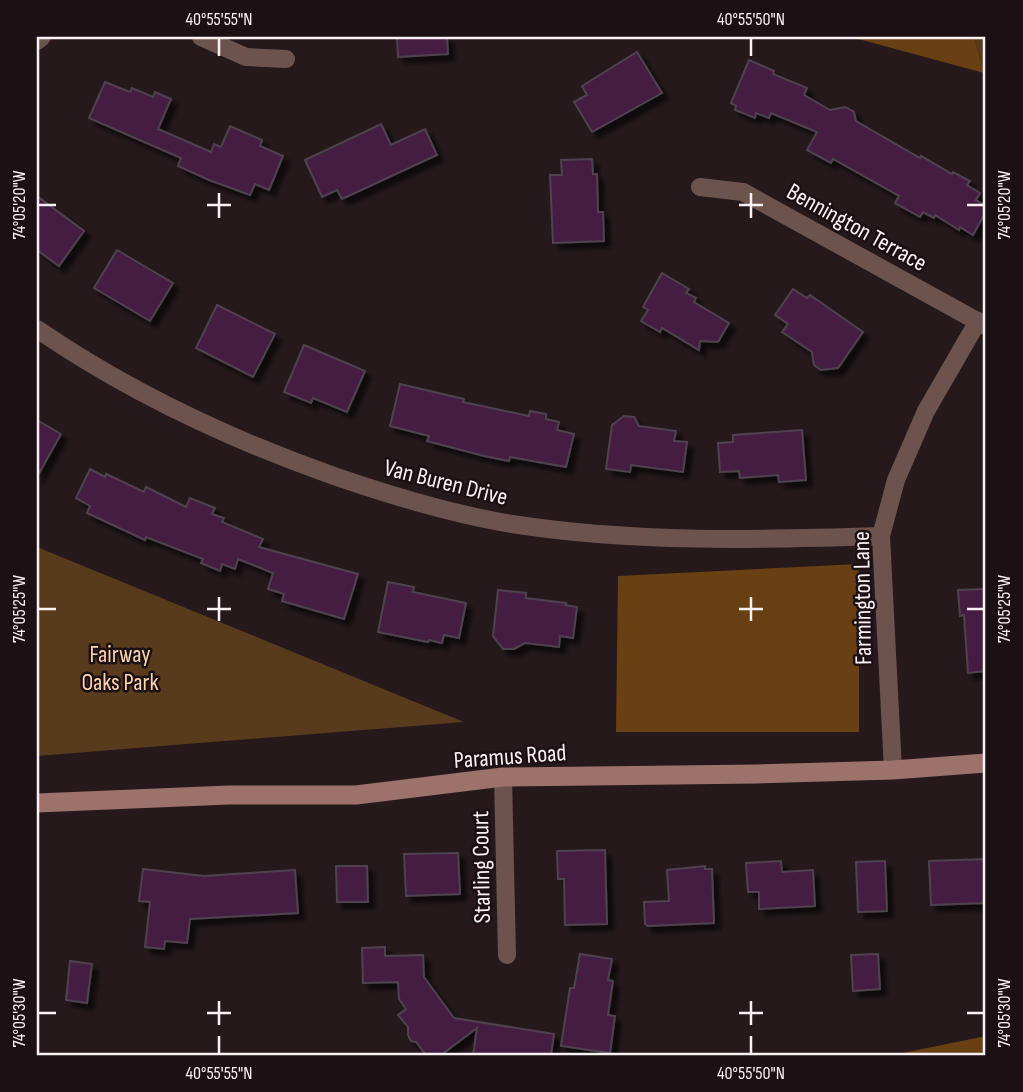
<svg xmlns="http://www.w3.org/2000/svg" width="1023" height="1092" viewBox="0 0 1023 1092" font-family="'Sofia Sans Condensed',sans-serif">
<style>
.green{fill:#583a1d}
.forest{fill:#693f14}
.building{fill:#441e43;stroke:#4e434d;stroke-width:2;filter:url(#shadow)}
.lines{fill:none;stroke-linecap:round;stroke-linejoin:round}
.minor{stroke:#6d534e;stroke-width:18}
.secondary{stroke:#9c726a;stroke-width:19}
.ticks{fill:none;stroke:#faf1f4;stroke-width:2.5}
.labels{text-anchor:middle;stroke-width:5;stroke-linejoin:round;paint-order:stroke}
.street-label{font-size:24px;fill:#faf1f4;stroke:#1b1013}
.park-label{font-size:24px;fill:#fcd2af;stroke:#1b1013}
.neatline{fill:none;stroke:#faf1f4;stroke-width:2.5}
.ticks-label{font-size:18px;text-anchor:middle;fill:#faf1f4}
</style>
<defs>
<filter id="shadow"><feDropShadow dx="6" dy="6" stdDeviation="2" flood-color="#0009"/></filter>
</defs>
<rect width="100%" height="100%" fill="#25191c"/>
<g class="green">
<polygon points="974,37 986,37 986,74 984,73"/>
<polygon points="37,547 464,722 37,756"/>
</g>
<g class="forest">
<polygon points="851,37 974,37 984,73"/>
<polygon points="859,564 859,732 616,732 618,576"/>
<polygon points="986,1036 986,1055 893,1055"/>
</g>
<g class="building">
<polygon points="397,37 447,37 448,54 398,57"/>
<polygon points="637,52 662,93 592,132 574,102 587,95 582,86"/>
<polygon points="749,60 774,71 773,74 807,88 804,95 830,110 845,107 854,112 856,121 920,158 921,156 952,174 953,172 970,181 967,185 980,193 976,200 986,206 986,211 973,235 960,227 959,230 935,215 934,218 923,212 920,217 895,203 899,196 833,159 831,163 807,150 817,132 771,113 769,118 756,113 755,118 735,110 736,106 731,103"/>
<polygon points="105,82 130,92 132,88 153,97 155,92 171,99 158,129 211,152 214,144 221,147 230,126 262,140 260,146 283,156 269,190 255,184 250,195 209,180 178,166 181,158 89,118"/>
<polygon points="381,124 391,145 425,129 437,155 342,199 337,190 322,197 305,160"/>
<polygon points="592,159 593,174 597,174 598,212 603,212 604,241 553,243 550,175 562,175 561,160"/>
<polygon points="37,196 84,231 59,266 37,250"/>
<polygon points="117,250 173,283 150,321 94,288"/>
<polygon points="662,273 689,289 686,293 696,298 694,302 729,323 718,342 700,341 699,350 662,328 660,332 641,321 648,310 643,307"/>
<polygon points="793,289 807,298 810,295 863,332 838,368 821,370 814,365 812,352 782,332 788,324 775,315"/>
<polygon points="217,305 275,334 253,377 196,348"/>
<polygon points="304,345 365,371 347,412 313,398 311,403 284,392"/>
<polygon points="400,384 464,399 463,402 529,416 530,411 546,414 546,419 559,422 557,430 574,434 566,467 510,457 509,461 484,456 427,441 429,436 390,426"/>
<polygon points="624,416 634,417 639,426 676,431 674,441 687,442 683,472 631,465 630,472 606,469 612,425"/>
<polygon points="37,420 61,434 37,477"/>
<polygon points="802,430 806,480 779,482 778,475 740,478 739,471 720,472 718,443 733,442 733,435"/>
<polygon points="90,469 105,477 106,474 144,492 146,487 186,507 190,498 215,508 212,514 224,518 222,522 263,539 259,547 358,574 344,619 282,601 284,594 268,589 273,573 238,559 235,569 222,564 220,571 201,563 203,559 146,537 145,540 87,513 90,506 76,498"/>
<polygon points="388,582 414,587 413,592 466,603 459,638 444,635 442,643 429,640 428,642 378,632"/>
<polygon points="986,589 986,671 968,673 964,615 960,616 958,590"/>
<polygon points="498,590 526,593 526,598 566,603 565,605 577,607 573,638 560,636 559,647 525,643 514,649 503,649 493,636"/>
<polygon points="605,850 607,924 565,925 564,879 558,879 557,851"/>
<polygon points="458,853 460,894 406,896 404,854"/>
<polygon points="986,859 986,903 931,905 929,861"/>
<polygon points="781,861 782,872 813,870 815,906 759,909 759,892 748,892 746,863"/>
<polygon points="885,861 887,911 858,912 856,862"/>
<polygon points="336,866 367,866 368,902 337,902"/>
<polygon points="705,866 705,869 712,869 714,923 648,926 645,924 644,902 669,901 667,870"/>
<polygon points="143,869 204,876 295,870 298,913 190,919 187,943 165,941 164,949 145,947 150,902 139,901"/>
<polygon points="385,947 385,956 423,955 424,977 454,1018 554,1034 551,1055 473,1055 477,1028 441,1055 426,1055 416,1042 411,1041 408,1035 408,1027 398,1015 406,1009 399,999 398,982 363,983 362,948"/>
<polygon points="580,954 612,959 608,980 613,981 608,1015 615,1016 610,1053 561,1046 570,988 574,988"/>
<polygon points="878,954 880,989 853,991 851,955"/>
<polygon points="70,961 92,964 87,1003 66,1000"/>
</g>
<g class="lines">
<g class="minor">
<polyline points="201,37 246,57 286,59"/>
<polyline points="37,41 42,37"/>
<polyline points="700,187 743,192 986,326"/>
<path d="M37 329C129 392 229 439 334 476 392 496 451 514 512 524 634 543 758 540 881 536"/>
<polyline points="893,770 881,536 896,480 926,411 978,321"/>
<polyline points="503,777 507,955"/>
</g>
<polyline class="secondary" points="37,803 229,795 356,795 503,777 757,774 893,770 986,763"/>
</g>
<path class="ticks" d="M219 38V56M751 38V56M219 193V218M751 193V218M38 205H56M207 205H231M739 205H763M967 205H984M219 597V621M751 597V621M38 609H56M207 609H231M739 609H763M967 609H984M219 1001V1025M751 1001V1025M38 1013H56M207 1013H231M739 1013H763M967 1013H984M219 1036V1054M751 1036V1054"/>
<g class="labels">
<g class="street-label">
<text transform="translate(857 227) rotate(29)" y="8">Bennington Terrace</text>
<text transform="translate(446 482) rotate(14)" y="8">Van Buren Drive</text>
<text transform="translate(862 598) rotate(-91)" y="8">Farmington Lane</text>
<text transform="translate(510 756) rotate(-4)" y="8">Paramus Road</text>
<text transform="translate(481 867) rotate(-91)" y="8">Starling Court</text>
</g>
<g class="park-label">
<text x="120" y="662">Fairway<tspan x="120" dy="28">Oaks Park</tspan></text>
</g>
</g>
<rect width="1023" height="1092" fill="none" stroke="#1b1013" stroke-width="77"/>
<rect x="38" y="38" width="946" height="1016" class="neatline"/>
<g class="ticks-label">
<text x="219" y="25">40°55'55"N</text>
<text x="751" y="25">40°55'50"N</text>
<text transform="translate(1004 205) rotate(-90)" y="6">74°05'20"W</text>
<text transform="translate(19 205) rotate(-90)" y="6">74°05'20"W</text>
<text transform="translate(1004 609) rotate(-90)" y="6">74°05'25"W</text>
<text transform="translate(19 609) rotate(-90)" y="6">74°05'25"W</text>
<text transform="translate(1004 1013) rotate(-90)" y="6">74°05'30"W</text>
<text transform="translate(19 1013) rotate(-90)" y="6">74°05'30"W</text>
<text x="219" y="1079">40°55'55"N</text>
<text x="751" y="1079">40°55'50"N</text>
</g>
</svg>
